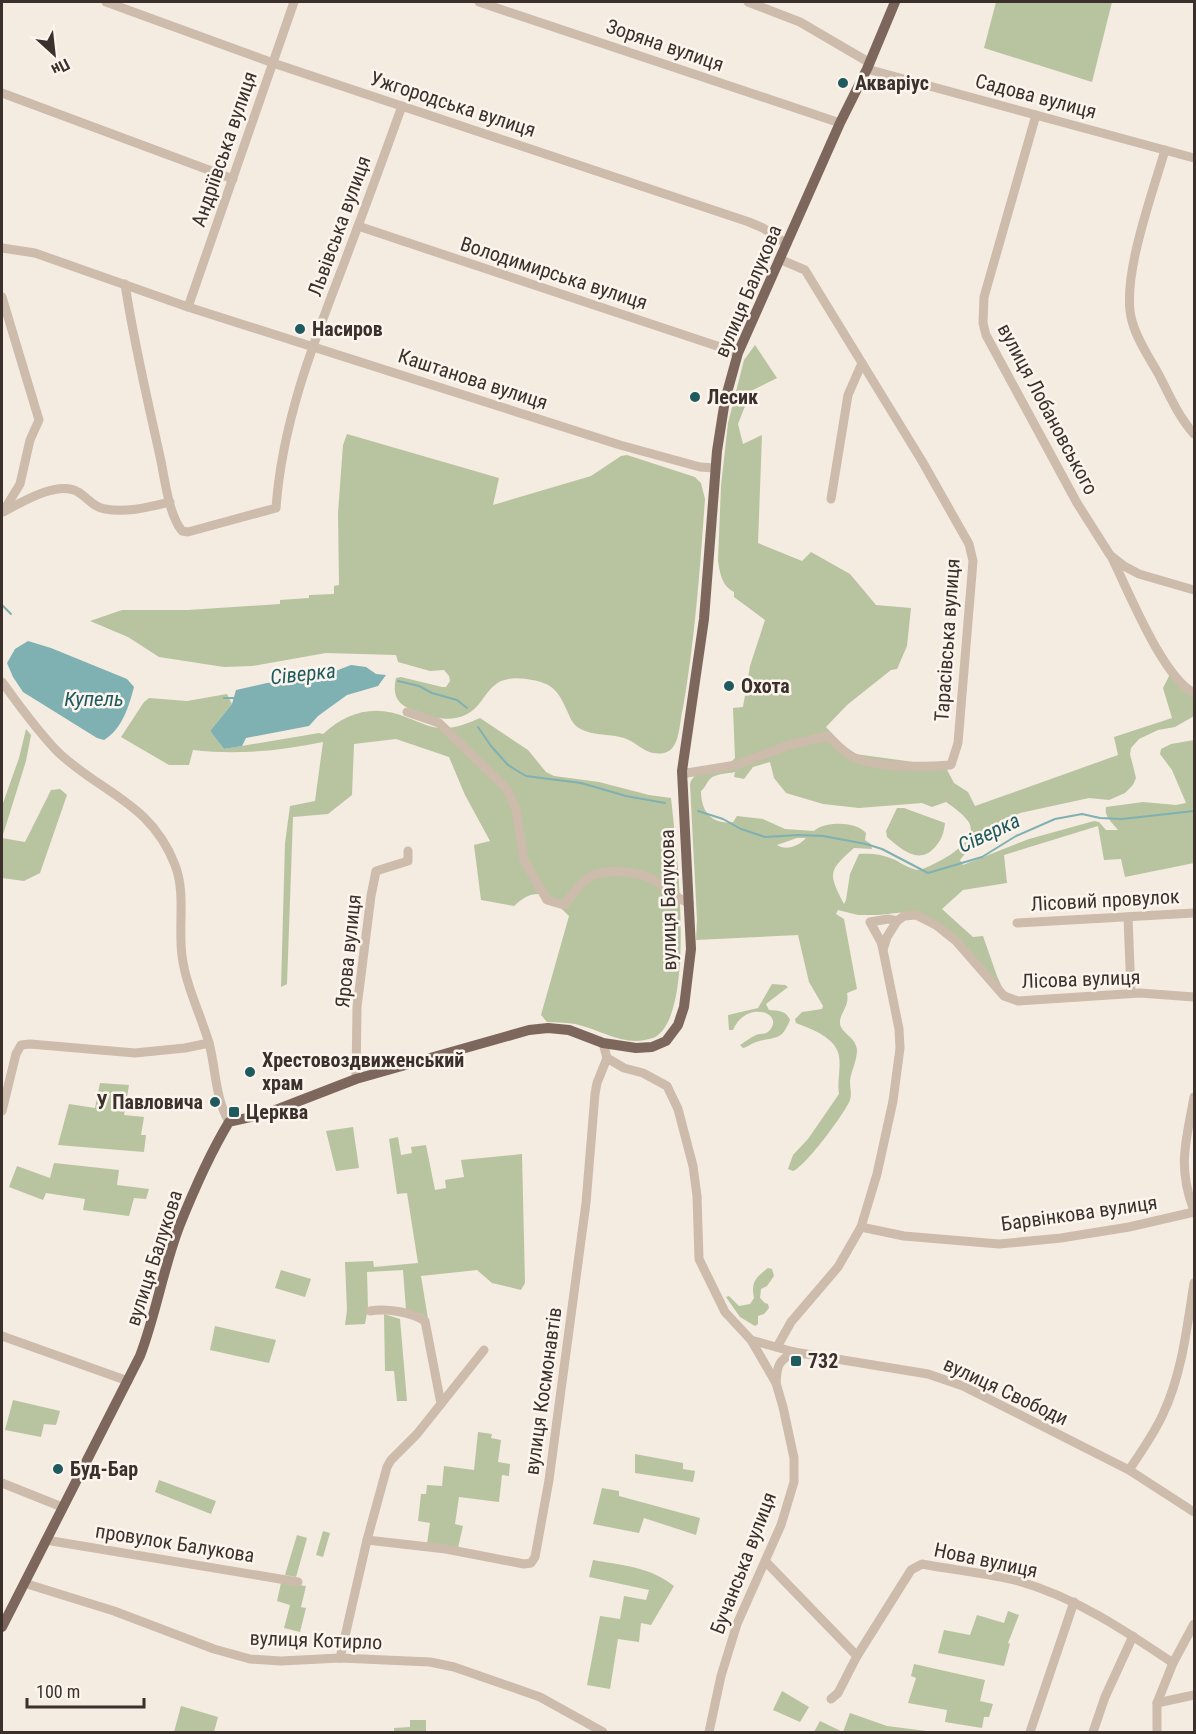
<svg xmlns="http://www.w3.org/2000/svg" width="1196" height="1734" viewBox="0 0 1196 1734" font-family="'Roboto Condensed',sans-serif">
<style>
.green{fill:#b8c4a0;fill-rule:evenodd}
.water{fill:#7fb0b2}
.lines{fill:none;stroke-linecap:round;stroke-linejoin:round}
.stream{stroke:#7fb0b2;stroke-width:2}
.minor{stroke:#cdbbac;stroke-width:9}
.major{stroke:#7d675c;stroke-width:10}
.poi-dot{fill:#1f5a5e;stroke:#fbf5ee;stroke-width:2}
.labels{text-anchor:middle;stroke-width:5;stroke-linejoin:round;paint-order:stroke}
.street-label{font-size:20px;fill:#3b302b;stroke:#fbf5ee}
.poi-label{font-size:20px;font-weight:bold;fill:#3b302b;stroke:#fbf5ee;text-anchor:start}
.water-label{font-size:21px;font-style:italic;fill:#1f5a5e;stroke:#fbf5ee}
</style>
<rect width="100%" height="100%" fill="#f4ebe1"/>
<g class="green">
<polygon points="996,2 1112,2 1092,82 984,48"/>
<path d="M755 345 777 378 751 391 738 424 743 444 762 435 758 543 802 561 811 552 850 574 876 605 911 608 907 646 897 669 891 670 847 705 826 727 843 745 855 754 921 763 944 764 954 783 968 792 975 806 1118 755 1114 737 1172 718 1163 688 1170 674 1194 696V716L1175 727 1158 730 1139 739 1131 748 1130 754 1136 778 1133 785 1125 793 1109 800 1089 798 1020 813 982 832 960 860 963 865 1029 839 1094 821 1099 822 1106 830H1118C1112 822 1104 817 1106 807L1143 802 1176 805 1186 803 1172 770 1160 754 1161 749 1171 744 1194 740V863L1125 877 1121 859 1104 860 1098 826 1004 855 1007 883 963 890 942 909 973 937 983 936 997 976 1005 994 969 950 906 912 878 915H858L838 910 836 914 844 919 857 989 847 993C850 1007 839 1013 840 1024 842 1034 856 1037 857 1050 857 1061 851 1071 850 1081 850 1088 852 1094 850 1100 845 1113 805 1167 793 1171L788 1169 793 1155 808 1139 839 1094C837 1081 841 1069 839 1056 836 1038 812 1029 796 1023L795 1019 802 1012 822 1009 823 1006 809 982 798 935 696 940 697 920 690 784C693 770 719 766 731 762L735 758 733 708 743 707 750 666 765 620 734 597V592C722 586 720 574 718 561L721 486 728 423 744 360ZM770 762 774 778 786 793 823 804 859 808 922 803 932 807 946 802C953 807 963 814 968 821 983 842 934 865 920 870 910 870 902 863 893 859 882 854 871 853 859 854L850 874 846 900 844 904C828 873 828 871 854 848L872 849 871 844 865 840 866 833C856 821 825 821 814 831L785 829 763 819 737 816 733 822C711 825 701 811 701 791 706 787 706 783 710 779 716 773 727 774 735 772L734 777 744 779 753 767ZM797 838H806C799 846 786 851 777 845Z"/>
<path d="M347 434 499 478 493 505 591 476 621 456 627 455 695 477 701 483 705 499C700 569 695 639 683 708 680 719 680 738 673 747 668 754 660 754 653 753 643 751 634 741 624 738 608 733 591 737 576 726 573 723 571 720 569 715 560 695 556 684 532 680 522 678 511 677 501 681 491 686 486 695 479 704 460 727 431 719 408 708 395 702 393 692 396 678L401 677 442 687H446L450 681 449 676 444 670 430 671 398 662 396 655 326 653 252 666 224 667 159 657 128 637 90 621 122 610H188L280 604V600L309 598V595L334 594V586L339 585 338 513 343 445Z"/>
<path d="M227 694 232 704 210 731 224 749 319 733 323 734C348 711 376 704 408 718 420 722 432 729 444 728 456 728 469 723 480 718L528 750 546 772 554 776 599 782 649 795 671 798C676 844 696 1005 658 1035 655 1038 649 1039 645 1040 622 1045 600 1030 579 1025 569 1022 557 1023 547 1022L541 1015 569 916C549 897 539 883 514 906L481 900 474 845 490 841 465 795 449 757 396 739 354 744 352 795 328 814 293 817 287 984 281 987 285 843 290 806 315 801 323 742C280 751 237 755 193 750L189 765H169L121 737 144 702 149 698 187 701Z"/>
<polygon points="26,729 31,735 26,761 2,838 25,842 51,790 60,789 67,795 40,873 24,881 2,878 2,806 19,758"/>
<path d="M897 808H904L945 823C944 832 942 839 936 846 920 866 902 850 887 837L886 831Z"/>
<path d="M772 984 785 985 788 987 766 1004 769 1010C778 1011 786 1010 790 1020 781 1042 776 1036 756 1042 752 1043 748 1047 743 1048L740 1045C745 1042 751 1037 756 1035 761 1033 765 1035 769 1031 786 1013 746 999 733 1030H729L728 1015 758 1008Z"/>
<polygon points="100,1083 129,1085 124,1115 144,1117 141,1135 146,1135 144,1152 58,1145 69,1104 95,1108"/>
<polygon points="353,1127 359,1168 336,1171 326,1131"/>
<polygon points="398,1137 401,1155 412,1153 411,1147 426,1145 435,1190 446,1188 445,1180 464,1177 461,1160 522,1154 525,1283 521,1290 492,1283 477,1270 421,1276 428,1319 422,1314 406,1310 403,1270 367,1272 368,1308 365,1324 345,1325 347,1310 345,1262 373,1261 374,1267 418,1263 407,1193 397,1194 389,1139"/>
<polygon points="54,1163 119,1170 117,1185 149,1189 146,1199 134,1198 129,1216 83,1210 85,1199 46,1193 43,1200 9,1187 17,1166 50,1178"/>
<path d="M768 1268 772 1269 774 1276 767 1286 761 1289 760 1298 765 1303 768 1304 769 1308 764 1314 758 1316V1324L755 1326 740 1317 726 1297 729 1296 739 1306 750 1304 754 1298C751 1282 755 1278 768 1268Z"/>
<polygon points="281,1270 311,1279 305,1297 275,1288"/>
<polygon points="384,1314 400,1319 407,1401 397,1401 394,1371 385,1371"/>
<polygon points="215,1326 276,1340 269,1363 210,1350"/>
<polygon points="13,1400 60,1411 56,1425 44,1424 41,1437 5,1430"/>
<polygon points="478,1432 492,1434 491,1438 501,1440 498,1462 510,1464 509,1476 502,1475 499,1502 459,1497 455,1524 463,1526 458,1548 427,1544 430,1523 418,1521 421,1494 426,1494 427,1485 442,1486 444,1466 474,1470"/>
<polygon points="635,1454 683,1463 683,1469 695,1471 693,1482 635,1473"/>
<polygon points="159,1480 216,1501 211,1514 155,1492"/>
<polygon points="602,1488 619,1491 619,1496 700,1518 696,1535 644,1518 639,1533 593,1524"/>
<polygon points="323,1531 330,1533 323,1557 316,1555"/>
<polygon points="297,1535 307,1538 296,1577 285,1575"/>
<path d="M593 1560C621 1565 651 1567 674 1586L651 1625 641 1623 639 1642 618 1639 610 1689 587 1685 600 1616 620 1619 624 1596 646 1600 649 1590 589 1577Z"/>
<polygon points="281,1583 306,1586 301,1607 306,1608 300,1632 284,1628 290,1605 277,1601"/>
<polygon points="1008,1611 1019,1615 1008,1643 1010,1644 1004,1666 938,1653 944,1630 970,1635 977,1615 1004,1623"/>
<polygon points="914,1664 985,1680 980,1701 993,1704 989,1717 984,1717 982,1728 945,1722 947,1710 908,1703 916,1678 911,1676"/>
<polygon points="782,1691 809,1707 800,1722 773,1710"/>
<polygon points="181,1706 218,1717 214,1732 174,1732"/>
<polygon points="850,1713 887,1726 934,1732 814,1732 820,1721 843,1732"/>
<polygon points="410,1720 426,1720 426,1732 394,1732 394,1728 410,1727"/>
</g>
<g class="water">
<path d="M28 641 51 648 127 679 134 687C129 706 122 729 104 740L97 738 23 692 13 677 7 663 15 649Z"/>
<polygon points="351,665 366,667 376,674 386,675 378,686 347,695 318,716 309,726 246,738 242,746 224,749 210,731 232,704 236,690 267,683 320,677"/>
</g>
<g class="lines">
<g class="stream">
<polyline points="2,605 11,614"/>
<polyline points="398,681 419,686 432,693 457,700 467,708"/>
<polyline points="224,698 237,698"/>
<polyline points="478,727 491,746 508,765 526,776 581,783 626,796 665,803"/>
<polyline points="698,811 723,819 741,829 765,837 799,835 823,836 866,844 882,849 928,873 982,857 1016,836 1055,819 1082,814 1100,818 1122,819 1194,811"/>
</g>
<g class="minor">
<polyline points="106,2 273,63 749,222 763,228 787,244"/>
<polyline points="479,2 840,123"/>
<polyline points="748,2 800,22 870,63"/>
<polyline points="867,69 1194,158"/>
<polyline points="2,93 233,179"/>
<polyline points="1036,115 984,297 983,323 986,335 1077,503 1110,555 1124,566 1139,574 1194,590"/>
<path d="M1165 150C1153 192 1120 280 1132 321 1137 340 1149 357 1159 375 1169 395 1179 417 1194 434"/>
<polyline points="358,226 738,353"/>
<polyline points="2,248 35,253 188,307 498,406 620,445 700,467 715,468"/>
<path d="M125 284C134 344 148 402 161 461 165 481 169 515 182 531L188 532 276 508C282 423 313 344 343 266 363 213 383 159 402 106"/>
<polyline points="2,297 39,420 30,440 20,484 3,512"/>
<polyline points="188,307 294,2"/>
<polyline points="831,499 848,395 862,363"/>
<path d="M3 512C22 502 58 480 78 492 87 497 94 508 105 509 127 513 149 507 170 502"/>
<path d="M1112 558C1129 592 1162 676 1194 693"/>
<path d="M2 682C20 706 37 731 59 753 103 794 151 803 175 865 186 893 178 926 182 956 186 986 200 1013 209 1043 216 1069 215 1098 229 1122"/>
<path d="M407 712 439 723 506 788 516 809 524 860 547 900 564 905C571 897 580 882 589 877 607 868 637 871 654 880 667 887 675 899 689 903"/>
<path d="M682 771 687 773 736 765 789 745 828 736C836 744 843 752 853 757 877 768 926 767 951 765L958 743 973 561 969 544 922 461 805 270 779 259"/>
<polyline points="1128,917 1131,993"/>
<polyline points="897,921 904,916 916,915 936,925 956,941 1004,996 1018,1001 1140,993 1194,997"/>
<polyline points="1017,923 1194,913"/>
<polyline points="603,1043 607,1058 624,1068 643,1073 667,1086 678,1109 693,1166 697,1196 699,1259 725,1312 751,1340 776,1383 783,1407 794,1458 794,1482 781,1525 737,1624 721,1676 709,1732"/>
<polyline points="356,1079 357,1007 371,896 376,871 408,861 408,851"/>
<path d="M1194 1097C1186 1143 1177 1165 1194 1211"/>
<polyline points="2,1111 16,1054 21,1045 30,1044 135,1053 185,1048 209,1043"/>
<polyline points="861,1227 904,1236 999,1244 1061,1238 1129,1227 1194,1212"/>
<path d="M370 1311C386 1308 411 1312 425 1321L441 1404"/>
<polyline points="2,1336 128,1381"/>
<polyline points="751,1340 794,1352 928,1374 963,1386 1129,1470 1194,1512"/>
<polyline points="777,1347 791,1322 838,1267 861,1227 877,1174 893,1101 900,1048 899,1029 883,950 881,942 870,922 888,919 897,921 887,937 883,950"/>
<path d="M776 1383C777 1366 778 1361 794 1352"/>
<path d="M1129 1470C1141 1452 1154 1434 1163 1414 1182 1374 1187 1327 1194 1283"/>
<polyline points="2,1483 62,1507"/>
<polyline points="46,1540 298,1582"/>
<polyline points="367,1540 446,1549 524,1564 531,1563 535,1557 549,1480 586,1203 595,1094 597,1083 607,1058"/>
<polyline points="766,1562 857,1656"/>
<polyline points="24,1583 114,1611 214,1649 250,1659 281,1661 340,1658 430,1662 454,1667 540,1697 603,1732"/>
<polyline points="340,1658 367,1540 387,1467 391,1460 417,1434 484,1350"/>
<path d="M831 1699 838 1693 857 1656 911 1570 922 1564C953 1570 987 1573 1018 1581 1075 1597 1124 1630 1173 1663"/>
<polyline points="1157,1703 1194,1695"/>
<polyline points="1030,1732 1074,1602"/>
<polyline points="1093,1732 1105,1697 1133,1636"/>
<polyline points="1157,1732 1157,1703 1173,1663 1194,1624"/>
</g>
<path class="major" d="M2 1627 140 1356C156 1314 163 1269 179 1227 193 1192 209 1155 229 1122L268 1113 356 1079 529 1030 548 1028 569 1030 603 1043 636 1048 652 1047 666 1041 678 1025 684 1007 691 949 682 771 704 619 717 451 725 400 738 353 840 123 867 69 895 2"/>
</g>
<g class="poi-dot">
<circle cx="843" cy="83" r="6"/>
<circle cx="300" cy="329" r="6"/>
<circle cx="695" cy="397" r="6"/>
<circle cx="729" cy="686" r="6"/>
<circle cx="250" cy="1072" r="6"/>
<circle cx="215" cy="1102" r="6"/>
<rect x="228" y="1106" width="12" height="12" rx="3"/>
<rect x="790" y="1355" width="12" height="12" rx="3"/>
<circle cx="58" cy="1469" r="6"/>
</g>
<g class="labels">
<g class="street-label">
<text transform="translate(665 45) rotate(19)" y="7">Зоряна вулиця</text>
<text transform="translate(1036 96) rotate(15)" y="7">Садова вулиця</text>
<text transform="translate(453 104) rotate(18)" y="7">Ужгородська вулиця</text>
<text transform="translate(224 149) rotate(-71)" y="7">Андріївська вулиця</text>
<text transform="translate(339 226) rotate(-70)" y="7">Львівська вулиця</text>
<text transform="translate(554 273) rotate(18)" y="7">Володимирська вулиця</text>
<text transform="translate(748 291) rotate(-67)" y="7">вулиця Балукова</text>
<text transform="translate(473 379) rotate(18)" y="7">Каштанова вулиця</text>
<text transform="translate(1048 409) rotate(62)" y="7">вулиця Лобановського</text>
<text transform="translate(947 640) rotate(-86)" y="7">Тарасівська вулиця</text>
<text transform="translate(668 900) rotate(-91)" y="7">вулиця Балукова</text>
<text transform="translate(1105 900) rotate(-3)" y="7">Лісовий провулок</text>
<text transform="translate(348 951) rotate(-84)" y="7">Ярова вулиця</text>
<text transform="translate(1081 979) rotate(-2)" y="7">Лісова вулиця</text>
<text transform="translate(1079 1213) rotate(-8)" y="7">Барвінкова вулиця</text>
<text transform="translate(154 1258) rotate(-72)" y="7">вулиця Балукова</text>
<text transform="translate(543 1391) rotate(-82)" y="7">вулиця Космонавтів</text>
<text transform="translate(1006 1391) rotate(25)" y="7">вулиця Свободи</text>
<text transform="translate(175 1543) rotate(9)" y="7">провулок Балукова</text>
<text transform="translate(986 1560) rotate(12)" y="7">Нова вулиця</text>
<text transform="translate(743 1563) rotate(-69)" y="7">Бучанська вулиця</text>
<text transform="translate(316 1640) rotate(2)" y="7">вулиця Котирло</text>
</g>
<g class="poi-label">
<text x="855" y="90">Акваріус</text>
<text x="312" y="336">Насиров</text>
<text x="707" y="404">Лесик</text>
<text x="741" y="693">Охота</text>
<text x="262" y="1067">Хрестовоздвиженський<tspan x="262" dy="23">храм</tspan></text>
<text x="203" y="1109" text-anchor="end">У Павловича</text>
<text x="246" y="1119">Церква</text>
<text x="808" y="1368">732</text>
<text x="70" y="1476">Буд-Бар</text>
</g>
<g class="water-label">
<text transform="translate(303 674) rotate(-6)" y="7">Сіверка</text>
<text x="94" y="706">Купель</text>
<text transform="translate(989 833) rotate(-25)" y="7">Сіверка</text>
</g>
</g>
<rect width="1196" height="1734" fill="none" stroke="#3b302b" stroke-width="6"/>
<g transform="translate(54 54) rotate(153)" stroke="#fbf5ee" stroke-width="4.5" paint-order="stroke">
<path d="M0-4.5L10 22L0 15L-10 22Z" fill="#3b302b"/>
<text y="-9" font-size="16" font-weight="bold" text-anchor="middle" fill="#3b302b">Пн</text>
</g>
<path d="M27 1698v9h117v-9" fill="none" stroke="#3b302b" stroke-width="3"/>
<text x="36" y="1698" font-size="18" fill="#3b302b" stroke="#fbf5ee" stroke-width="4.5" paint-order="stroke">100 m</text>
</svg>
